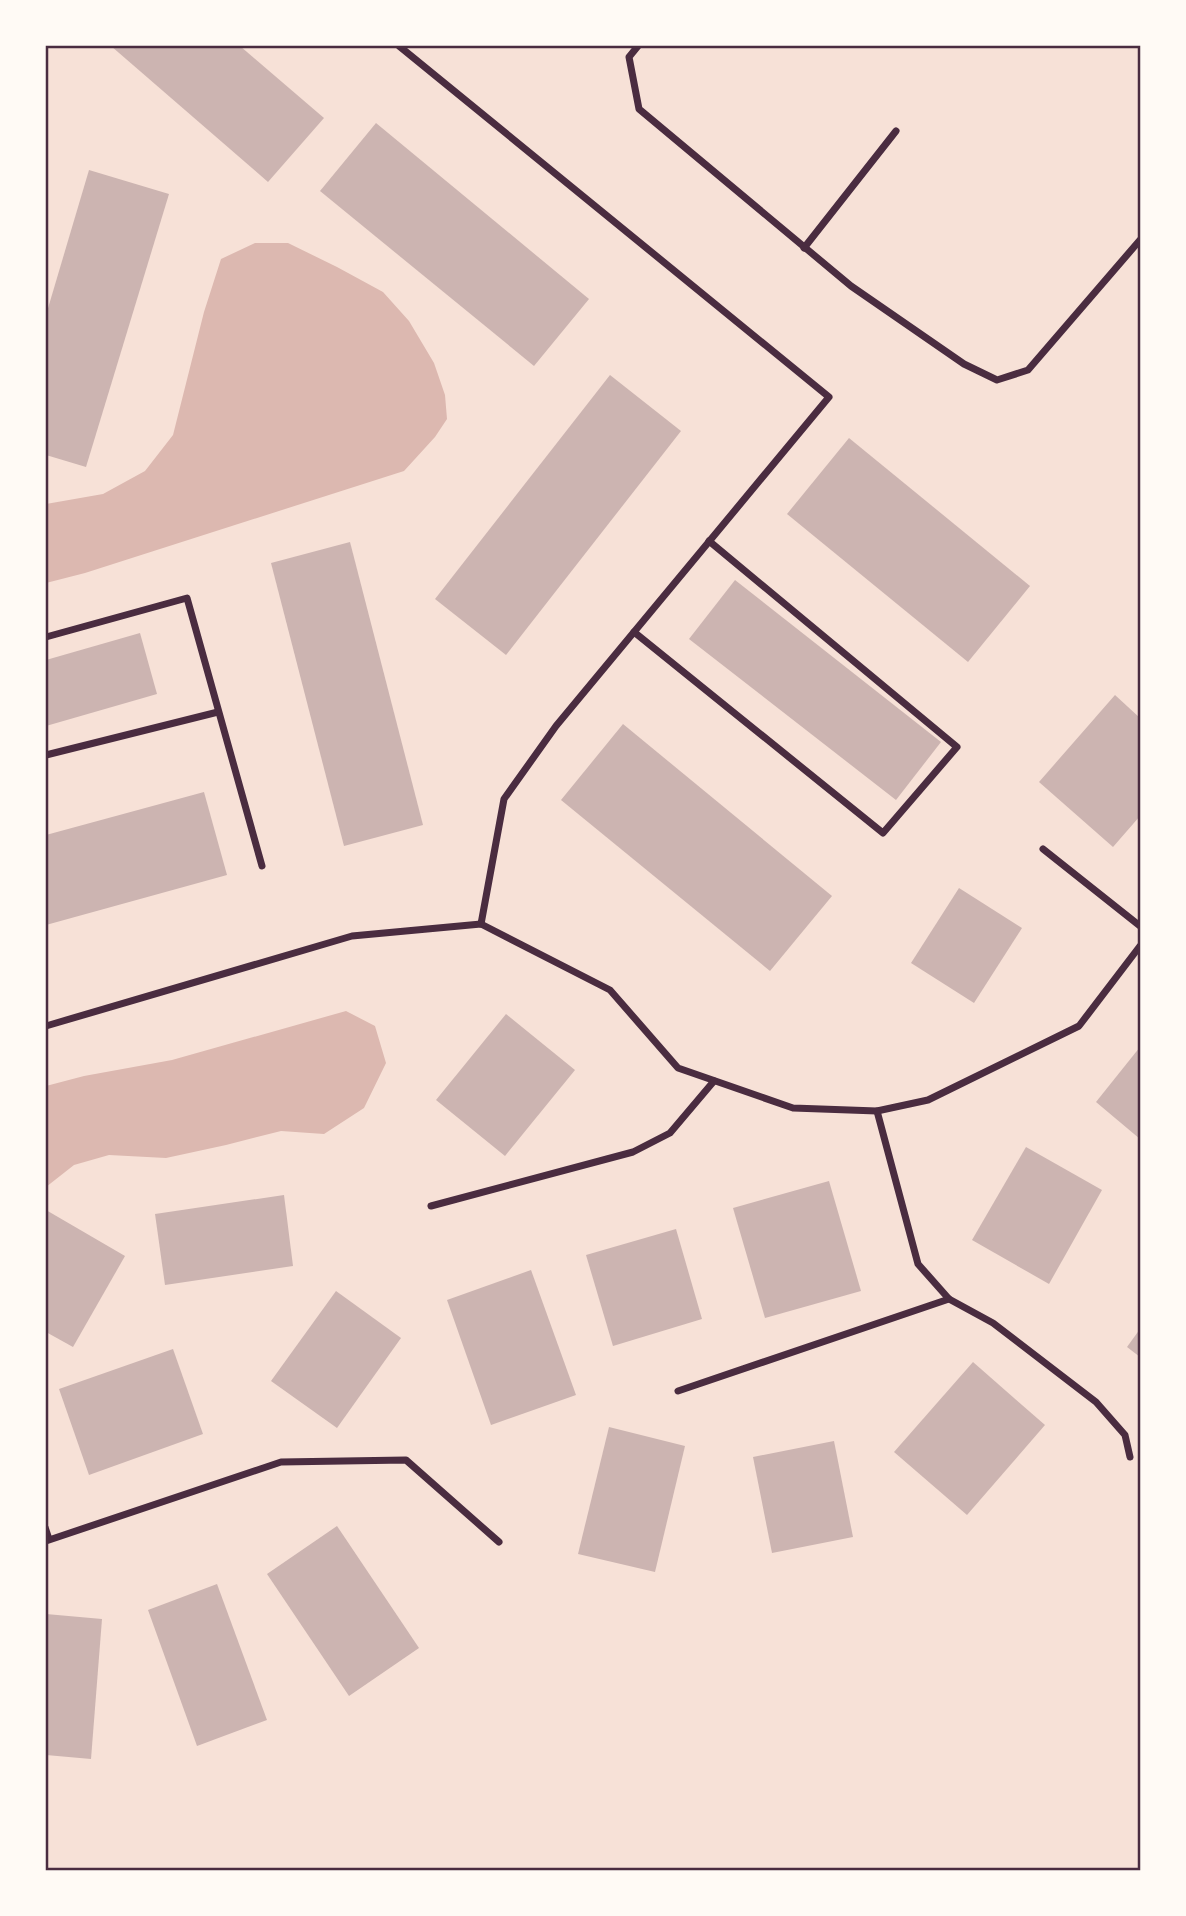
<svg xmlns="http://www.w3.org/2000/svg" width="1186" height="1916" viewBox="0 0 1186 1916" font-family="'PT Sans',sans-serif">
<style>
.water{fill:#dcb8b0}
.building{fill:#ccb4b1}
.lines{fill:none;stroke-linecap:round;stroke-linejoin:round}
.service{stroke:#4a2c40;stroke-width:5}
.minor{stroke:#4a2c40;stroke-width:7}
.neatline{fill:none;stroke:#4a2c40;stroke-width:2.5}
</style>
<rect width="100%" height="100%" fill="#f7e1d7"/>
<g class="water">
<polygon points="255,243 288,243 337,267 383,292 409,321 434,363 445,395 447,419 435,437 404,471 85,573 46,583 46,504 103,494 145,471 173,435 204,312 221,259"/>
<polygon points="346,1011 375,1026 386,1063 364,1108 324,1134 281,1131 226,1145 166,1158 109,1155 74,1165 46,1187 46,1086 84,1076 172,1060"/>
</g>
<g class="building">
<polygon points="111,46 240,46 324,118 268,182"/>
<polygon points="376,123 589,299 534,366 320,191"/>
<polygon points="89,170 169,194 86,467 46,455 46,315"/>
<polygon points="610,375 681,431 506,655 435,599"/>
<polygon points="849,438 1030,586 968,662 787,514"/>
<polygon points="350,542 423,825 344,846 271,563"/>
<polygon points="735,580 941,742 896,800 689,639"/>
<polygon points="140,633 157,694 46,726 46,660"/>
<polygon points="1115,695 1140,718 1140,816 1113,847 1039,782"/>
<polygon points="623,724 832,896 770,971 561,800"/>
<polygon points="204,792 227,875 46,925 46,835"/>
<polygon points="959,888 1022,928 974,1003 911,963"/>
<polygon points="506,1014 575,1070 505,1156 436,1100"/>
<polygon points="1140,1047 1140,1139 1096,1102"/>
<polygon points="1026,1147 1102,1190 1049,1284 972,1240"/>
<polygon points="829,1181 861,1291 765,1318 733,1208"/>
<polygon points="284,1195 293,1266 165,1285 155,1214"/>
<polygon points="46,1210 125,1256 73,1347 46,1332"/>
<polygon points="676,1229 702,1319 613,1346 586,1255"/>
<polygon points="531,1270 576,1395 491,1425 447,1300"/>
<polygon points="336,1291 401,1338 337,1428 271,1381"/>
<polygon points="1140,1329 1140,1357 1127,1347"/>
<polygon points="173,1349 203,1434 89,1475 59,1389"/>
<polygon points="973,1362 1045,1425 967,1515 894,1452"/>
<polygon points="609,1427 685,1446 655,1572 578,1554"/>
<polygon points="834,1441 853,1537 772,1553 753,1457"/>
<polygon points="337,1526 419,1648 349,1696 267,1574"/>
<polygon points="217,1584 267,1720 197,1746 148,1610"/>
<polygon points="46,1614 102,1619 91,1759 46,1755"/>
</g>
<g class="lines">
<polyline class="service" points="46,1527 50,1539"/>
<g class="minor">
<polyline points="399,46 829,397 556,726 504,799 481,924"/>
<polyline points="638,46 629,57 639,109 851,286 964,364 997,380 1028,370 1140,240"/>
<polyline points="804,248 896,131"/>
<polyline points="634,632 883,833 957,747 709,541"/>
<polyline points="46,637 187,598 262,866"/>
<polyline points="46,755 218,712"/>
<polyline points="1043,849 1140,926"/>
<polyline points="46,1026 352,936 481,924 610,990 678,1068 793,1108 877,1111 928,1100 1079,1026 1140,946"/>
<polyline points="877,1111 918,1264 949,1299 993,1323 1096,1402 1125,1435 1130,1457"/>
<polyline points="431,1206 633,1152 670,1133 714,1081"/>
<polyline points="678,1391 949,1299"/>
<polyline points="46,1541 281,1462 406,1460 499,1542"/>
</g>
</g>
<rect width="1186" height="1916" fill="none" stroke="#fffaf5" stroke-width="94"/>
<rect x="47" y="47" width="1092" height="1822" class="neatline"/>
</svg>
